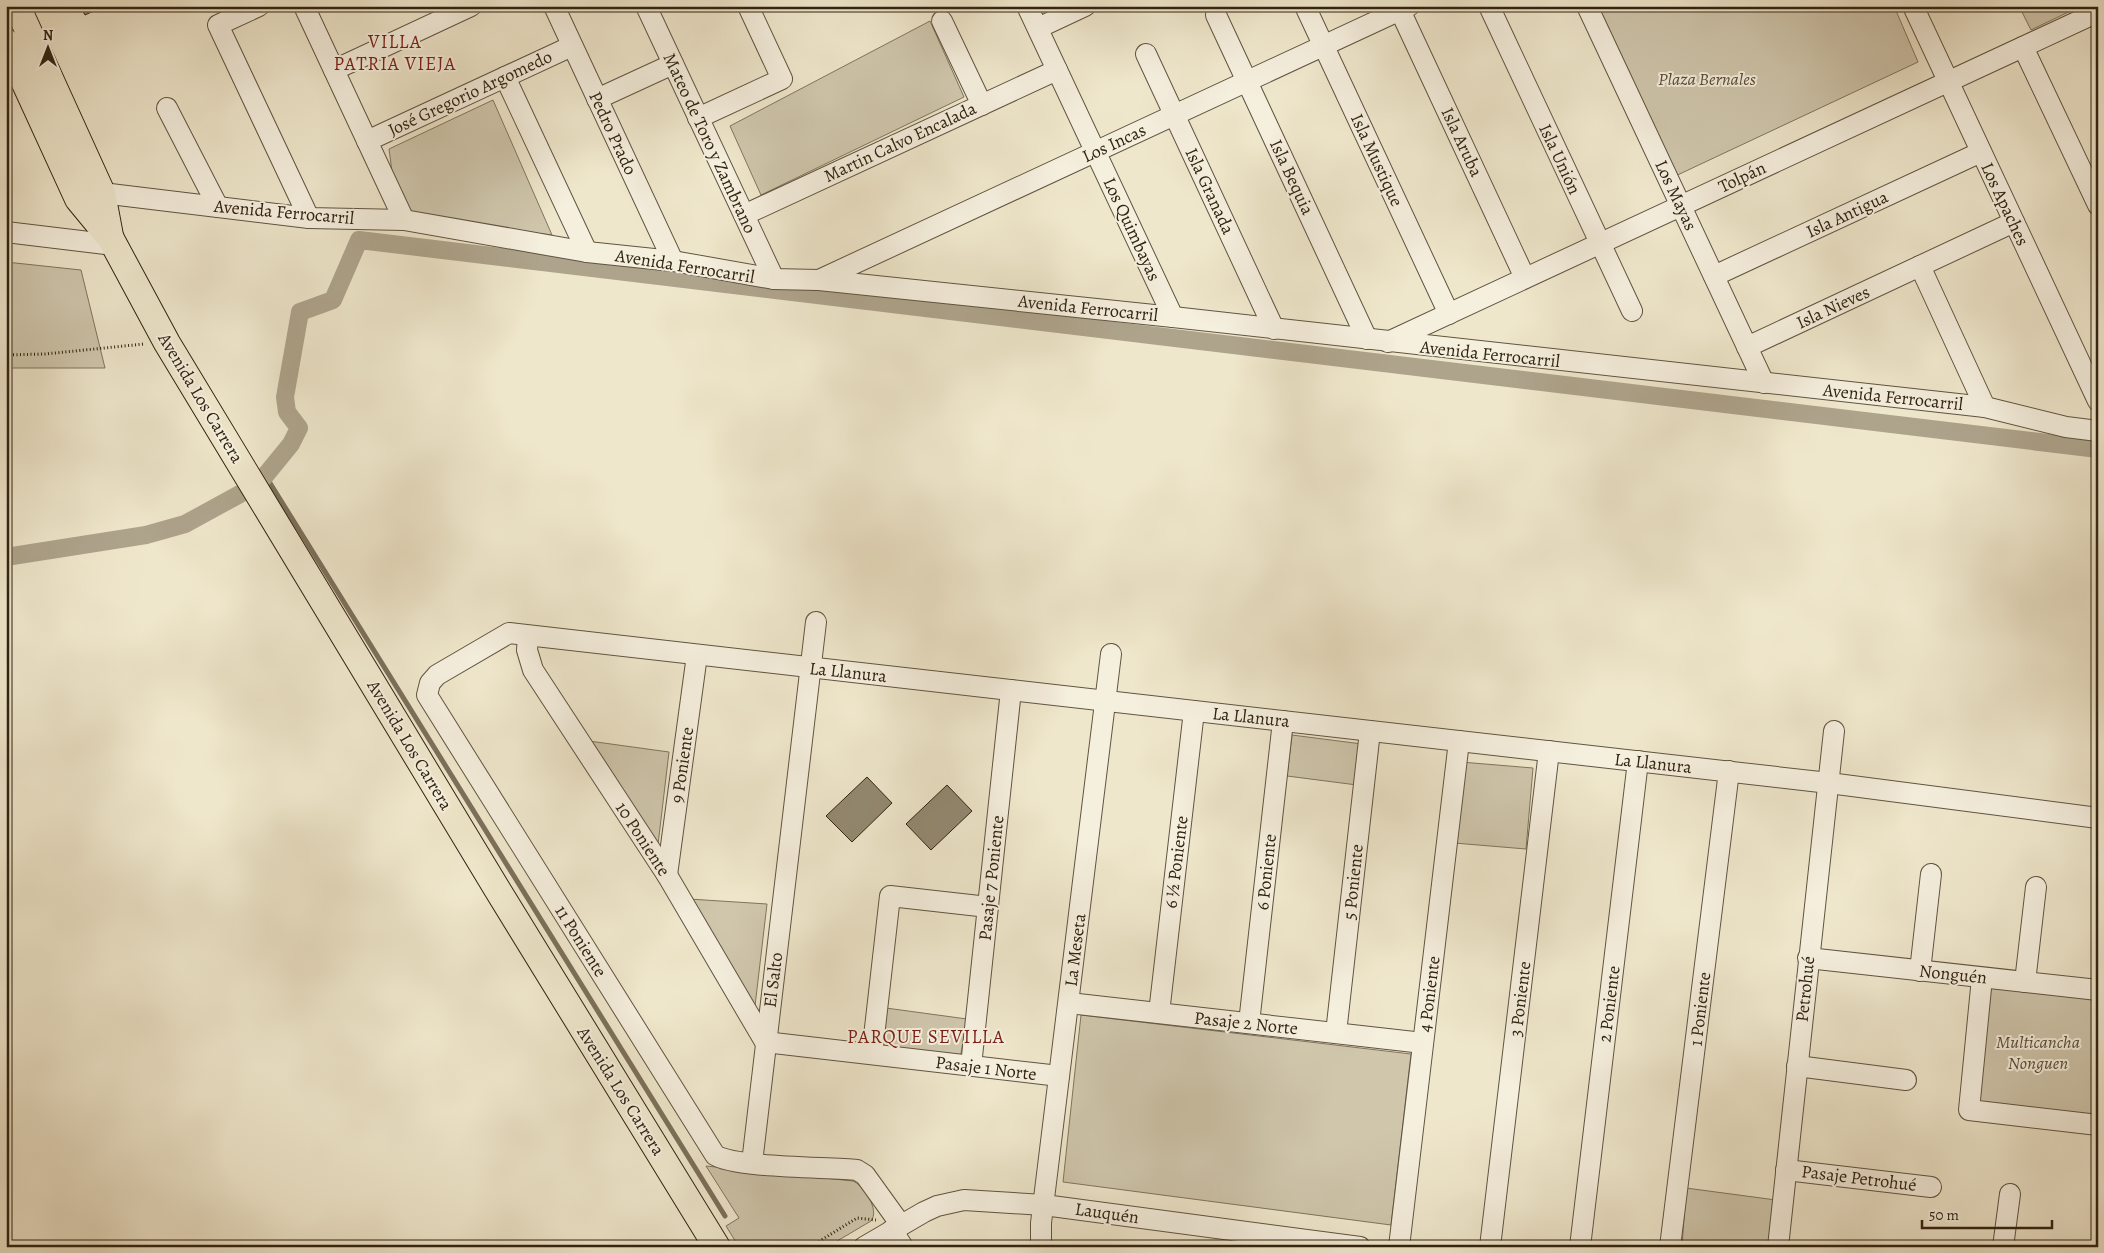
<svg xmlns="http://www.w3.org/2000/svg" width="2104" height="1253" viewBox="0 0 2104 1253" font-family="Alegreya,serif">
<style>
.green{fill:#cfc6ac;stroke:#80745e}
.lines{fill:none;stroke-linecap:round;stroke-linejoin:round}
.stream{stroke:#7c705b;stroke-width:5}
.canal{stroke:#aea48c;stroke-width:18}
.building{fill:#938972;stroke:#302311}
.minor-casing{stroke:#605440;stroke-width:22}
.major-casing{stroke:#302311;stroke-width:28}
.path{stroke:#302311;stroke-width:3;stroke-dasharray:1 2.5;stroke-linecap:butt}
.minor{stroke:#f5efde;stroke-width:20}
.major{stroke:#efe7cc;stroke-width:26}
.labels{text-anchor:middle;stroke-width:4;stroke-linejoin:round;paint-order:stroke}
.park-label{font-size:18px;font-style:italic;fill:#584c38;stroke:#f5efde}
.street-label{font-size:18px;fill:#302311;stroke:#f5efde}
.neighbourhood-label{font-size:19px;letter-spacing:1px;fill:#7a1f14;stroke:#f5efde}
</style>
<rect width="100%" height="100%" fill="#efe7cc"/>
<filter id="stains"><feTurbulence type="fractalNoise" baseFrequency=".004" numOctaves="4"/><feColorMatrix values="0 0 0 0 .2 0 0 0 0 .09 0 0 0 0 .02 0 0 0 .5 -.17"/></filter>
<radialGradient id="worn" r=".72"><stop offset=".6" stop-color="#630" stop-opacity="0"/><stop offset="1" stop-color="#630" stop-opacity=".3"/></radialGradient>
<g class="green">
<polygon points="1596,6 1894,6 1918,62 1669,179"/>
<polygon points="2019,6 2081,6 2031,30"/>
<polygon points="930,21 964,97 761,195 730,126"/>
<polygon points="493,100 552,235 398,217 389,149"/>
<polygon points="6,262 81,270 105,368 6,368"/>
<polygon points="1292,735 1362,744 1357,785 1287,776"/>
<polygon points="589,741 669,752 657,853"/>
<polygon points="1461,762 1533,768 1526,849 1454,843"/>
<polygon points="689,899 767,904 755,1006"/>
<polygon points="1985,982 2098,994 2098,1120 1972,1106"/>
<polygon points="886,1008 967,1019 960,1059 881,1049"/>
<polygon points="1081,1015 1411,1054 1391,1225 1063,1182"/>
<path d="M706 1166 853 1181C864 1186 880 1210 871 1221L827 1247H739L726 1226 739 1218Z"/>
<polygon points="1686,1188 1776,1200 1769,1247 1682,1247"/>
</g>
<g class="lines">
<polyline class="stream" points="265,475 725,1216"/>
<g class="canal">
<polyline points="260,482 291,444 299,428 287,412 285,397 300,312 333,300 359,240 2098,449"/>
<polyline points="6,557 146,535 185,524 240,494"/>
</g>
</g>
<g class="building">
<polygon points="80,6 104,6 85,15"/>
<polygon points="867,777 892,803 852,842 826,816"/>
<polygon points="947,785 972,811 931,850 906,824"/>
</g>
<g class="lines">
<defs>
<g id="minor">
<polyline points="259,6 218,25 309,218"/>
<polyline points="304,6 404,220"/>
<polyline points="554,6 673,261"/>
<polyline points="646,6 774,279"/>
<polyline points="1027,6 1173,317"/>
<polyline points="1305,6 1449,314"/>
<polyline points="1398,6 1525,278"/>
<polyline points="1489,6 1632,311"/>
<polyline points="1587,6 1764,383"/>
<polyline points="1913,6 2098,401"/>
<polyline points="1216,15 1367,339"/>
<polyline points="942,21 982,105"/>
<polyline points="1038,28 1085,6"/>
<polyline points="2023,47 2098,205"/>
<polyline points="1146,54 1274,329"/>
<polyline points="334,70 471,6"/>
<polyline points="505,77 587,252"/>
<polyline points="597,99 673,64"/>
<polyline points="167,108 218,207"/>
<polyline points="698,118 782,79 748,6"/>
<polyline points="367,141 572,46"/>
<polyline points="89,197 102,193 309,218 404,220 587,252 673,261 774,279 819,280 1173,317 1985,407 2066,427 2098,431"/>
<polyline points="744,215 1057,70"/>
<polyline points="6,232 114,245"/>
<polyline points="1920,266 1985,407"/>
<polyline points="1714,276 1981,152"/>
<polyline points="819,280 1409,6"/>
<polyline points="1388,342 2098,12"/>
<polyline points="1747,347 2014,222"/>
<polyline points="528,636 527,650 533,670 667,875 765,1042 1059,1076"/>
<polyline points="667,875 697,655"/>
<polyline points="1808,958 2098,990"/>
<polyline points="1920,971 1931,874"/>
<polyline points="1982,978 1969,1110 2098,1125"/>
<polyline points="2025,982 2036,887"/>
<polyline points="1069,1003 1423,1043"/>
<polyline points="1159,1013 1194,711"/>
<polyline points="1249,1023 1283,721"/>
<polyline points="1336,1033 1370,731"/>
<polyline points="872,1054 890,896 988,907"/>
<polyline points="971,1066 1011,690"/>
<polyline points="1797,1066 1906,1080"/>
<polyline points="752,1163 816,622"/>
<polyline points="1786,1170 1931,1187"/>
<path d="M901 1225 865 1175 857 1170C828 1167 735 1168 715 1155L427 695 430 683 437 675 509 633 1829 783 2098 818"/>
<polyline points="892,1230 903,1247"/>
<polyline points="864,1247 924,1212 937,1206 964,1200 1044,1205 1360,1247"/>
<polyline points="1041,1247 1041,1223 1111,654"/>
<polyline points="1399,1247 1459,741"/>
<polyline points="1490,1247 1549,751"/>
<polyline points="1580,1247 1638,761"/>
<polyline points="1670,1247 1729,771"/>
<polyline points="1778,1247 1834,731"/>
<polyline points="2003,1247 2010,1194"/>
</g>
<g id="major">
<polyline points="17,6 102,193 110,236"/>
<polyline points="6,42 78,199 111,239 167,343 497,889 717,1247"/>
</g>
</defs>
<use href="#minor" class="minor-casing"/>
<use href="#major" class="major-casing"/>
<g class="path">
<polyline points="6,355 45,354 144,344"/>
<polyline points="810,1247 857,1218 876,1220"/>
</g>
<use href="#minor" class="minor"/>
<use href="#major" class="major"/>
</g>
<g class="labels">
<g class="park-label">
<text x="1707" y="85">Plaza Bernales</text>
<text x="2038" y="1048">Multicancha<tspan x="2038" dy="21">Nonguen</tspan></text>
</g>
<g class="street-label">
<text transform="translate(470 93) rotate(-25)" y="6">José Gregorio Argomedo</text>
<text transform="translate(613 133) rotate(65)" y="6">Pedro Prado</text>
<text transform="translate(900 142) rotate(-25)" y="6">Martin Calvo Encalada</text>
<text transform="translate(1462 142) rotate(65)" y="6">Isla Aruba</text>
<text transform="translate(710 143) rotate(65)" y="6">Mateo de Toro y Zambrano</text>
<text transform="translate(1114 143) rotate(-25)" y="6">Los Incas</text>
<text transform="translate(1560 159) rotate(65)" y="6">Isla Unión</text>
<text transform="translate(1377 160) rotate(65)" y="6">Isla Mustique</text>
<text transform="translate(1292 177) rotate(65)" y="6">Isla Bequia</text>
<text transform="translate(1742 177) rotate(-25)" y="6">Tolpán</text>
<text transform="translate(1210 191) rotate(65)" y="6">Isla Granada</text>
<text transform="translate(1676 195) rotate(65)" y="6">Los Mayas</text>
<text transform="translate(2005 204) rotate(65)" y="6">Los Apaches</text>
<text transform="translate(284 212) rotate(5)" y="6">Avenida Ferrocarril</text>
<text transform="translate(1847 214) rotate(-25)" y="6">Isla Antigua</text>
<text transform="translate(1132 229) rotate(65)" y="6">Los Quimbayas</text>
<text transform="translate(685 266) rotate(9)" y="6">Avenida Ferrocarril</text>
<text transform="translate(1833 307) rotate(-25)" y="6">Isla Nieves</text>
<text transform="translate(1088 308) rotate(6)" y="6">Avenida Ferrocarril</text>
<text transform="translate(1490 354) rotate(6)" y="6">Avenida Ferrocarril</text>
<text transform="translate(1893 397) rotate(6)" y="6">Avenida Ferrocarril</text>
<text transform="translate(201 398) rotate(59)" y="6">Avenida Los Carrera</text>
<text transform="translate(848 672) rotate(6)" y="6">La Llanura</text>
<text transform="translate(1251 717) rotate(6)" y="6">La Llanura</text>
<text transform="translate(410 745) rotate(59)" y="6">Avenida Los Carrera</text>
<text transform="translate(1653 763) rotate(6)" y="6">La Llanura</text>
<text transform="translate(682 765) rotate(-82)" y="6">9 Poniente</text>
<text transform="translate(643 839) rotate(57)" y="6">10 Poniente</text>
<text transform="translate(1176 862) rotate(-83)" y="6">6 ½ Poniente</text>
<text transform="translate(1266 872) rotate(-84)" y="6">6 Poniente</text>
<text transform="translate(991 878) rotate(-84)" y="6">Pasaje 7 Poniente</text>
<text transform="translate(1353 882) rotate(-84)" y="6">5 Poniente</text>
<text transform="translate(581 941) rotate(58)" y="6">11 Poniente</text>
<text transform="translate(1075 950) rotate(-83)" y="6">La Meseta</text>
<text transform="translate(1953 974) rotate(6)" y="6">Nonguén</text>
<text transform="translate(773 980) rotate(-83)" y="6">El Salto</text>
<text transform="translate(1805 989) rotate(-84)" y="6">Petrohué</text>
<text transform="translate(1429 994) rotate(-83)" y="6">4 Poniente</text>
<text transform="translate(1520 999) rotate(-83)" y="6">3 Poniente</text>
<text transform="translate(1609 1004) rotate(-83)" y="6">2 Poniente</text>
<text transform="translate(1700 1009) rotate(-83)" y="6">1 Poniente</text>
<text transform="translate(1246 1023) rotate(6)" y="6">Pasaje 2 Norte</text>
<text transform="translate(986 1068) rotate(7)" y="6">Pasaje 1 Norte</text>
<text transform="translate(621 1091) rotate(58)" y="6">Avenida Los Carrera</text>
<text transform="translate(1859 1178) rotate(7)" y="6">Pasaje Petrohué</text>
<text transform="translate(1107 1213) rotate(8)" y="6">Lauquén</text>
</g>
<g class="neighbourhood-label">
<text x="395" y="48">VILLA<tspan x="395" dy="22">PATRIA VIEJA</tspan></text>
<text x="926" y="1043">PARQUE SEVILLA</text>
</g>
</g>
<rect width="2104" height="1253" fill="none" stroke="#efe7cc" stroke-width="25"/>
<rect x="8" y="8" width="2089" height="1238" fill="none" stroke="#302311" stroke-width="2.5"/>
<rect x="12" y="12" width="2079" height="1228" fill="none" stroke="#302311"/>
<g transform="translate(48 48)" stroke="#f5efde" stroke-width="4" paint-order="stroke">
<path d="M0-4L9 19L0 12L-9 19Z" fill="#302311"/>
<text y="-8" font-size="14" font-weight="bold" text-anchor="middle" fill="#302311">N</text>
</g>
<path d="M1922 1220v8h130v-8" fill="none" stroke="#302311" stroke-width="2.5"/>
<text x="1929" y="1220" font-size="15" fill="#302311" stroke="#f5efde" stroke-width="4" paint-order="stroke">50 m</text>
<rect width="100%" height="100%" filter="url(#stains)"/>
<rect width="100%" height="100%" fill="url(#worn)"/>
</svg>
